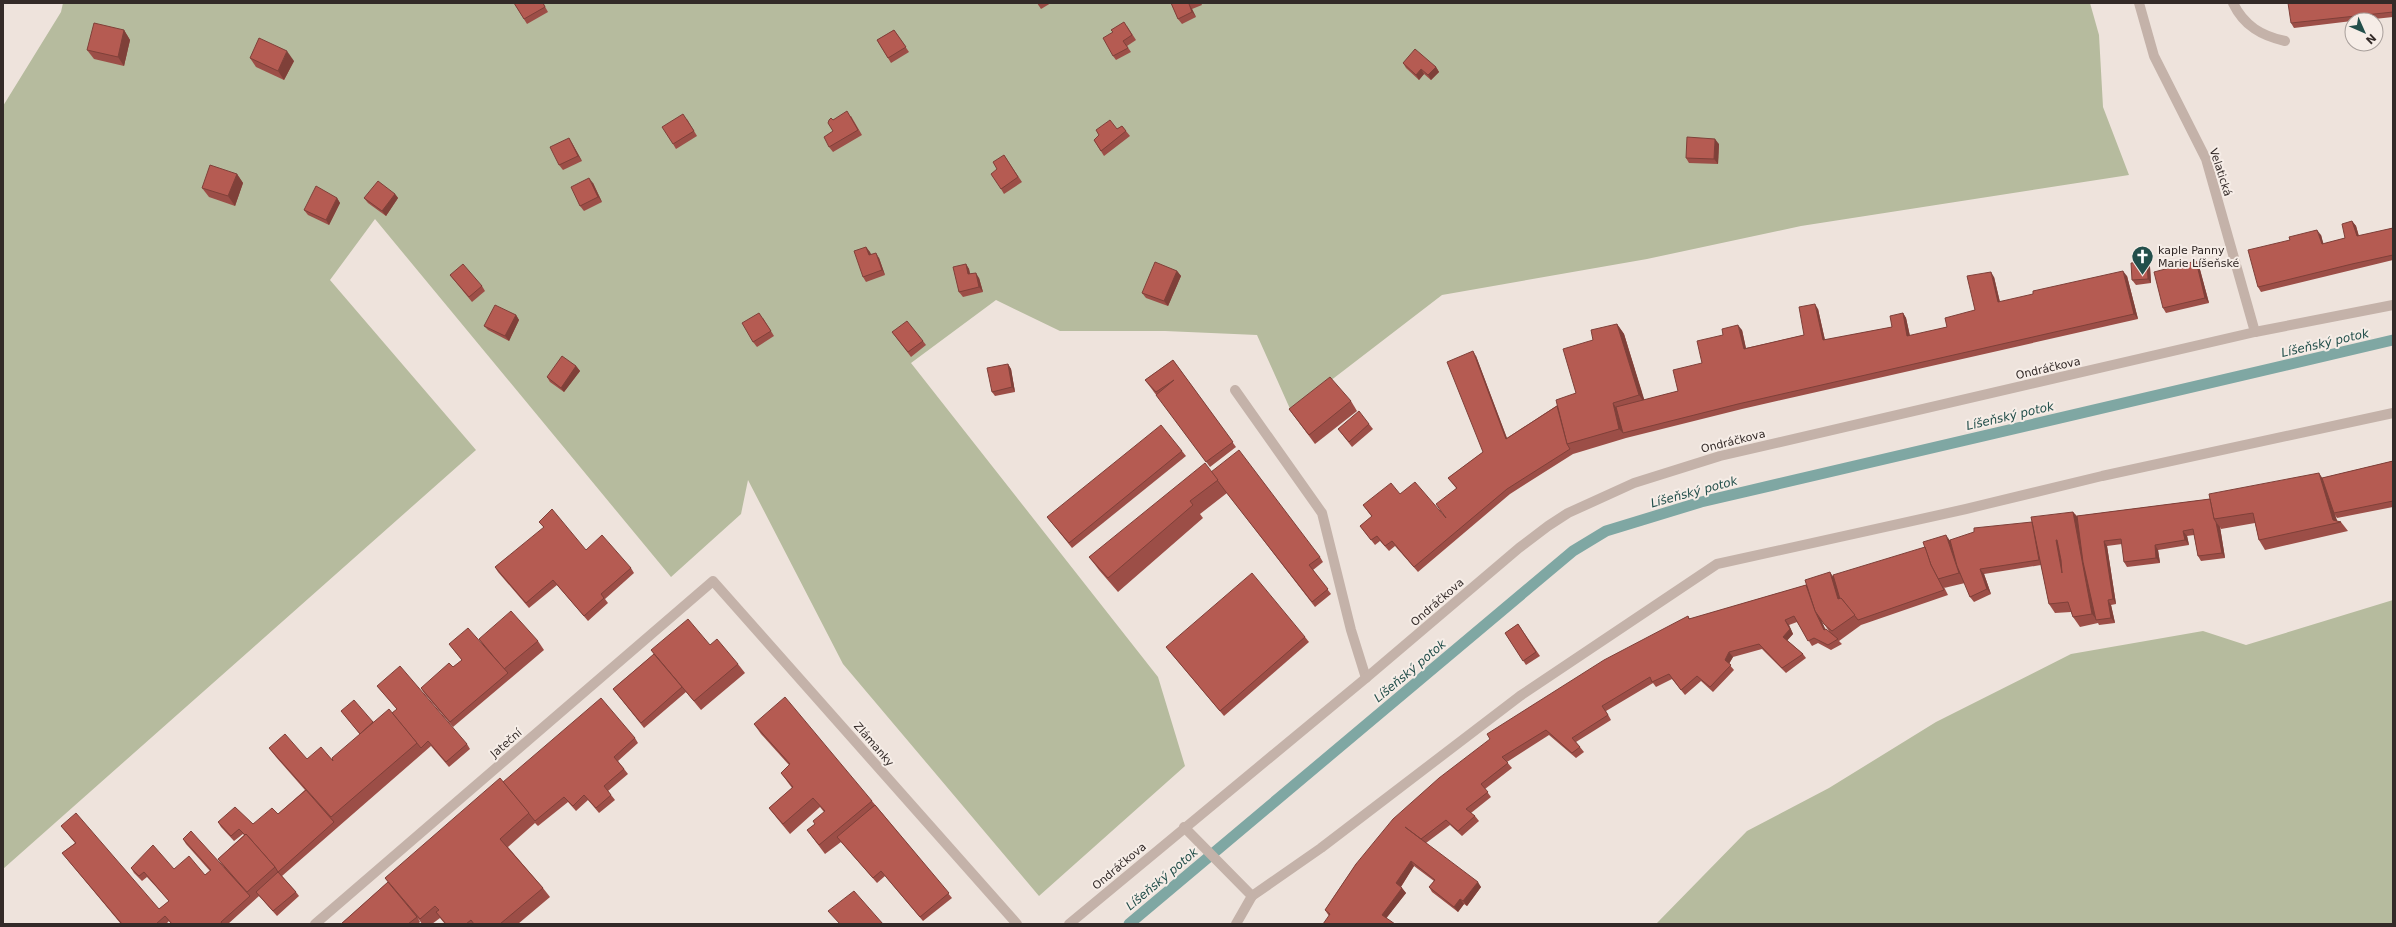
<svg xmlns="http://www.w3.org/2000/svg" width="2396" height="927" viewBox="0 0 2396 927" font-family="'DejaVu Sans',sans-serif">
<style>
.green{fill:#b6bb9e}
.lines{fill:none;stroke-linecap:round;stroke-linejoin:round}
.stream{stroke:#7fa7a3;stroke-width:11}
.minor{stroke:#c4b2a9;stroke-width:10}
.wall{fill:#9c4e47;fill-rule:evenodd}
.shaded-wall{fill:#7f4039}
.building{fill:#b55b52;stroke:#7f4039;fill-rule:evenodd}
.labels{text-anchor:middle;stroke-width:4;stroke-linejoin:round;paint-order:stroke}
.street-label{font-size:11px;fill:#332a28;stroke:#f6ede7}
.poi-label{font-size:11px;fill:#332a28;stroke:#f6ede7;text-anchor:start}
.water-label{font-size:12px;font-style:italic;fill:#234f4b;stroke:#f6ede7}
</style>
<rect width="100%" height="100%" fill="#eee3dc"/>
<g class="green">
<polygon points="63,3 2090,3 2099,35 2103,107 2129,175 1801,226 1647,259 1442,295 1291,411 1257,335 1165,331 1060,331 996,300 911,363 1158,677 1185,766 1039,896 843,664 748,480 741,514 671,577 375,219 330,280 476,450 3,869 3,106 61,12"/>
<polygon points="2393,600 2393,924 1656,924 1747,831 1829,788 1936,722 2071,654 2203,631 2246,645"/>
</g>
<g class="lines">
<polyline class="stream" points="1129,924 1573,551 1606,531 1701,502 2393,340"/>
<g class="minor">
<polyline points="2139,3 2154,56 2206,159 2255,332"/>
<path d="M2233 3C2244 26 2262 36 2285 41"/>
<polyline points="1235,390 1322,513 1351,630 1366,678"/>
<polyline points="1184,827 1252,896 1236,924"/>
<polyline points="1252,896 1321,848 1520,696 1717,564 1966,509 2102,476 2393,413"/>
<polyline points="315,924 713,581 1017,924"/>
<polyline points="1069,924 1366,678 1519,548 1548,526 1568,513 1634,483 1720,456 2255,332 2393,305"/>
</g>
</g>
<g class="wall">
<polygon points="514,3 543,3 548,12 527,24"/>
<polygon points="1037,3 1051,3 1041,9"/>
<polygon points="1171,3 1201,3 1202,5 1192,9 1196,17 1182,24 1178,19"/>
<polygon points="2393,3 2393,17 2365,20 2352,20 2352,21 2294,28 2291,23"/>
<polygon points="1127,26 1136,40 1127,46 1131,52 1116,60 1113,56"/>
<polygon points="124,30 130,40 124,66 94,59 87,50"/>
<polygon points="894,30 909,52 891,63 877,40"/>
<polygon points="250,58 294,61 284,80 256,67"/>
<polygon points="1403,63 1436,67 1439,72 1431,80 1424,74 1419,80 1406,68"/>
<polygon points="851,116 862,135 833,152 829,147 833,131 831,118 833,120"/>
<polygon points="687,119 697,136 676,149 673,144"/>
<polygon points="1122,126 1130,136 1104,156 1094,140 1117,129"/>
<polygon points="569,138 572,143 582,161 563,170 559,165"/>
<polygon points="1719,144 1718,164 1689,163 1686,158"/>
<polygon points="1004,155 1022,182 1004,194 1001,189 997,169"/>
<polygon points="237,174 243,183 235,206 209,197 202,188"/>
<polygon points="593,183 602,202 584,211 580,206"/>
<polygon points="395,194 398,198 386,216 368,203 364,198"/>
<polygon points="337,198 340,203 329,225 308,215 304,210"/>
<polygon points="2352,221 2356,226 2359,236 2393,228 2393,260 2356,269 2261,292 2258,287 2321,235 2323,244 2345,238"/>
<polygon points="866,247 871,254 879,258 885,275 866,282 863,277"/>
<polygon points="2196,261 2199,266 2209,303 2166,313 2163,308"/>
<polygon points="2147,262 2150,267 2151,283 2136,285 2132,280"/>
<polygon points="966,264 969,269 970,274 979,278 983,292 963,297 959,292"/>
<polygon points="1177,271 1181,276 1168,306 1146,298 1142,293"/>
<polygon points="450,275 482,286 485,291 472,302 454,280"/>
<polygon points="2127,276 2138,319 1742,409 1626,438 1573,454 1510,494 1418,572 1395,546 1389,551 1380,541 1375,545 1360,526 1372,517 1363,505 1400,494 1445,518 1456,488 1448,478 1483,452 1476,356 1507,438 1576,393 1593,340 1617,324 1624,334 1644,400 1678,391 1702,363 1742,330 1746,348 1804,335 1818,309 1825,340 1892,327 1903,313 1906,318 1910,336 1947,327 1975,310 1994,277 2000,302"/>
<polygon points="516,315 519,320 509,341 488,330 484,326"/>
<polygon points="763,318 774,336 757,347 753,342"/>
<polygon points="892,332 923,341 926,345 911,357"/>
<polygon points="1173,360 1236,447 1210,467 1145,380"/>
<polygon points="1008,364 1011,369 1015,392 995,396 992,392"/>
<polygon points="576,366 580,371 564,392 550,382 547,377"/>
<polygon points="1351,401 1357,411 1315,444 1289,409"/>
<polygon points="1369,424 1373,429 1352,447 1338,429"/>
<polygon points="1182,451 1186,456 1072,548 1047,517"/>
<path d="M2393 461V507L2337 518 2335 515 2337 521 2341 522 2348 531 2265 550 2259 540 2255 523 2221 529 2220 527 2225 558 2201 561 2198 556 2194 535 2187 536 2189 545 2158 550 2160 563 2127 567 2124 562 2122 544 2107 546 2116 604 2111 605 2115 623 2099 625 2098 623 2080 627 2073 617 2071 612 2055 613 2049 604 2041 565 1984 574 1991 594 1974 602 1970 597 1965 583 1944 588V587L1948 595 1861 625 1839 641 1842 644 1831 650 1818 643 1812 646 1797 622 1789 625 1793 634 1787 640 1803 654 1806 658 1786 673 1762 649 1733 657 1729 664 1734 670 1713 692 1701 681 1685 695 1672 679 1656 687 1653 683 1606 711 1611 720 1576 742 1584 752 1576 758 1549 735 1507 762 1512 768 1485 789 1491 797 1471 813 1475 816 1479 821 1462 836 1450 825 1426 843 1481 887 1467 906 1464 904 1458 912 1432 892 1429 887 1434 881 1414 866 1401 887 1406 893 1386 918 1329 916 1325 910 1356 864 1688 616 1690 619 1806 585 1950 540 2032 522 2073 512 2077 516 2210 499 2322 478ZM1820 619 1824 624 1829 631 1825 629Z"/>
<polygon points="1211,472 1320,557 1323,562 1313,570 1331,594 1315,607 1227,493 1200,514 1203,518 1118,592 1099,570 1089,557"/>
<polygon points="539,522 586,550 631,568 634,573 605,599 608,603 588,621 557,585 529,608 498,572 495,567 544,528"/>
<polygon points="1518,624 1540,656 1526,665 1505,633"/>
<polygon points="1305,637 1309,642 1224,716 1170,652 1166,647"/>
<polygon points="479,639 538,641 544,650 453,727 424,693 421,688 453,667 462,660 449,644 483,645"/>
<polygon points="710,645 738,664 745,673 701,710 686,692 644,728 613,689 654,654 651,650"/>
<polygon points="377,686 467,744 470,749 449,767 431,746 338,827 282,876 296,892 299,896 277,916 259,896 228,924 171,924 169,921 166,924 121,924 62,853 75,843 61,826 159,909 169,901 147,877 142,881 134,873 131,868 174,869 205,875 210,871 186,844 183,839 224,867 218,859 244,835 243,834 234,841 221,827 218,822 253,824 278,814 305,790 276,757 269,748 307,759 333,761 360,734 341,711 373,722 392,713 397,709"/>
<polygon points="754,724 872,801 952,898 923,921 885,876 877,883 841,842 825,854 807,830 815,824 824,812 820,807 790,834 776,817 769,808 792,788 781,773 789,765 761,734"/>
<polygon points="635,738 638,743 618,761 628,774 608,791 615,800 599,813 588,800 576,811 568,802 538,826 535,823 508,847 543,888 550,897 518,924 445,924 440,918 432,924 422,924 418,918 420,922 418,924 341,924 388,882 385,878 503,782"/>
</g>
<g class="shaded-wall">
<polygon points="1189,4 1192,9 1196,17 1192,12"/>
<polygon points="124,30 130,40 124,66 118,57"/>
<polygon points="287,51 294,61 284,80 278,71"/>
<polygon points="1436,67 1439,72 1431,80 1428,75"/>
<polygon points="1421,69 1424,74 1419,80 1416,75"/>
<polygon points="569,138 572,143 582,161 578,156"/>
<polygon points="1715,139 1719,144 1718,164 1714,159"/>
<polygon points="237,174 243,183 235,206 228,196"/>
<polygon points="589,178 593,183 602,202 598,197"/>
<polygon points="395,194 398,198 386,216 382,211"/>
<polygon points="337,198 340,203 329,225 326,220"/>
<polygon points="2352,221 2356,226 2360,241 2357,236"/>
<polygon points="2317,230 2321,235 2325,249 2322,244"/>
<polygon points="866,247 870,252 873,260 869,255"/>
<polygon points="876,253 879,258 885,275 882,270"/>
<polygon points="2196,261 2199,266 2209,303 2205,298"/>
<polygon points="2147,262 2150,267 2151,283 2148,279"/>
<polygon points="966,264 969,269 971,279 968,274"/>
<polygon points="1177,271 1181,276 1168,306 1164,301"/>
<polygon points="2123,271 2127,276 2138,319 2134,314"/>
<polygon points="1991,272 1994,277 2001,307 1998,302"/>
<polygon points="976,273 979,278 983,292 979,287"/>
<polygon points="1815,304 1818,309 1826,345 1823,340"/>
<polygon points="1903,313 1906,318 1911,341 1907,336"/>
<polygon points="516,315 519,320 509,341 505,336"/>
<polygon points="1617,324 1624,334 1646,405 1639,395"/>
<polygon points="1738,325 1742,330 1747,354 1744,349"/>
<polygon points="1473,351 1476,356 1509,444 1506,439"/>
<polygon points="1008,364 1011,369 1015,392 1012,387"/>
<polygon points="576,366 580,371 564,392 561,388"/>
<polygon points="1613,403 1619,412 1623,433 1619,429"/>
<polygon points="2319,473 2325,482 2334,513 2335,515 2338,523 2333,520"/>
<polygon points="2073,512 2080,521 2097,620 2092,614"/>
<polygon points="2216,522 2220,527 2225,558 2222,553"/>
<polygon points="2183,531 2187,536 2189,545 2185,540"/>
<polygon points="1946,535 1953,545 1966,583 1959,573"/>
<polygon points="2056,540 2063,549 2062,573"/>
<polygon points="2104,541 2107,546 2116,604 2113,599"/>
<polygon points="2155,545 2158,550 2160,563 2156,558"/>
<polygon points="1980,569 1984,574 1991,594 1987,589"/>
<polygon points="1830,572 1836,581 1843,604 1838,599"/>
<polygon points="2108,600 2111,605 2115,623 2111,618"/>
<polygon points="1815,610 1819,615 1828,635 1824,630"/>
<polygon points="1785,620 1789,625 1793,634 1786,642 1783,637"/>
<polygon points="1729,652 1733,657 1728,665 1725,660"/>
<polygon points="1411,861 1414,866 1400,888 1396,883"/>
<polygon points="1478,882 1481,887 1467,906 1463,901"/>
<polygon points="1402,888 1406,893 1385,920 1382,915"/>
<polygon points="1460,899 1464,904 1458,912 1454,907"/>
</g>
<g class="building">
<polygon points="514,3 543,3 545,7 524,19"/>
<polygon points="1171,3 1191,3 1189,4 1192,12 1178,19"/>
<polygon points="2288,3 2393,3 2393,12 2291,23"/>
<polygon points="1124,22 1132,35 1123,41 1128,48 1113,56 1103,38 1113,32 1111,30"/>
<polygon points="94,23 124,30 118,57 87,50"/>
<polygon points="894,30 906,47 888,58 877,40"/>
<polygon points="259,38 287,51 278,71 250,58"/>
<polygon points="1415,49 1436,67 1428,75 1421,69 1416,75 1403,63"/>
<polygon points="847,111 858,130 829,147 824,137 833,131 828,123 829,120 831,118 833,120"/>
<polygon points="683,114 694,131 673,144 662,127"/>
<polygon points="1110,120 1117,129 1122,126 1126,131 1101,151 1094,140 1099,135 1096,130"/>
<polygon points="1687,137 1715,139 1714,159 1686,158"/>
<polygon points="569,138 578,156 559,165 550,147"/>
<polygon points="1004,155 1018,177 1001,189 991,174 997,169 993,162"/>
<polygon points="210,165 237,174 228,196 202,188"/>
<polygon points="589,178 598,197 580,206 571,187"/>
<polygon points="378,181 395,194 382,211 364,198"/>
<polygon points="316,186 337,198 326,220 304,210"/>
<polygon points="2352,221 2357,236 2393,228 2393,255 2352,264 2258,287 2248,250 2290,240 2289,237 2317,230 2322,244 2345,238 2342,224"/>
<polygon points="866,247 869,255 876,253 882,270 863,277 854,251"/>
<polygon points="2196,261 2205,298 2163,308 2154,272"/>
<polygon points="1155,262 1177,271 1164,301 1142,293"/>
<polygon points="2147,262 2148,279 2132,280 2131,263"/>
<polygon points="463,264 482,286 469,297 450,275"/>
<polygon points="966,264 968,274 976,273 979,287 959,292 953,267"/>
<polygon points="2123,271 2134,314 1738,404 1623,433 1616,407 1678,391 1673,370 1702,363 1697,341 1723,335 1722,329 1738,325 1744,349 1804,335 1799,307 1815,304 1823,340 1892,327 1890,316 1903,313 1907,336 1947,327 1945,318 1975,310 1967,276 1991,272 1998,302 2033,294 2033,291"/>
<polygon points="495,305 516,315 505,336 484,326"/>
<polygon points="759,313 771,331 753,342 742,323"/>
<polygon points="907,321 923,341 908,352 892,332"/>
<polygon points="1617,324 1639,395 1613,403 1619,429 1567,444 1556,400 1576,393 1563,349 1593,340 1591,330"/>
<polygon points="1473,351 1506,439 1557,406 1567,444 1570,449 1507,489 1414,567 1392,541 1385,546 1377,536 1371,540 1360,526 1372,516 1363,505 1391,483 1400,494 1415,482 1446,518 1436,504 1457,488 1448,478 1483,452 1447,362"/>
<polygon points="562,356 576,366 561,388 547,377"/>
<polygon points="1173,360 1233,442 1206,462 1156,395 1174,380 1156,392 1145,380"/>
<polygon points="1008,364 1012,387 992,392 987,368"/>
<polygon points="1330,377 1351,401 1309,435 1289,409"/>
<polygon points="1359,411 1369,424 1349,442 1338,429"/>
<polygon points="1161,425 1182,451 1069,543 1047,517"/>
<polygon points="1239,450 1320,557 1309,565 1328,589 1312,602 1226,492 1211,472"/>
<polygon points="2393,461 2393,501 2334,513 2322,478"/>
<polygon points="1205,463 1218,480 1190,501 1193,505 1108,578 1089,557"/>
<polygon points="2319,473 2333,520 2341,522 2259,540 2253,513 2214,519 2209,494"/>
<polygon points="2210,499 2214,519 2216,522 2222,553 2198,556 2193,529 2183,531 2185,540 2155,545 2156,558 2124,562 2121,539 2104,541 2113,599 2108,600 2111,618 2096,620 2083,562 2077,516"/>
<polygon points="552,509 586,550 602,535 631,568 601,594 604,598 584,616 553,580 526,603 495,567 544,527 539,522"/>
<path d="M2073 512 2092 614 2073 617 2068 602 2049 604 2031 517ZM2056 540H2057L2061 560 2062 573Z"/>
<polygon points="2032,522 2039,560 1980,569 1987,589 1970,597 1957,566 1950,540 1974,532 1974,528"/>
<polygon points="1946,535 1959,573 1938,579 1931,565 1923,542"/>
<polygon points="1925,547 1931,565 1944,590 1858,620 1841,598 1840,599 1833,575"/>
<polygon points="1830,572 1838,599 1841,598 1855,615 1832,631 1824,624 1815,611 1805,580"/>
<polygon points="1252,573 1305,637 1220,711 1166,647"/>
<polygon points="1806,585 1815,611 1824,630 1826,629 1838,639 1828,645 1814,638 1808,641 1794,616 1785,620 1790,629 1783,637 1803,654 1782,668 1759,644 1729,652 1725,660 1731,665 1710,687 1697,676 1681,690 1669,674 1652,682 1650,677 1602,706 1608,715 1572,738 1580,747 1572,753 1546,730 1502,757 1508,763 1481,784 1488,792 1466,809 1475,816 1458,831 1446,820 1421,839 1405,827 1478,882 1463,901 1460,899 1454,907 1429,887 1435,880 1411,861 1396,883 1402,888 1382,915 1395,924 1323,924 1330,914 1325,910 1356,864 1393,819 1439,778 1490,739 1487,734 1604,660 1688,616 1689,619"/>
<polygon points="511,611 538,641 504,669 479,639"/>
<polygon points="688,619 710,645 717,639 738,664 694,701 651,650"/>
<polygon points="1518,624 1536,652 1523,661 1505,633"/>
<polygon points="468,628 508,673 450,722 421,688 449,663 453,667 462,660 449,644"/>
<polygon points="654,654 682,687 641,723 613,689"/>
<polygon points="400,666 467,744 446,762 428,741 421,748 392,713 397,709 377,686"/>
<polygon points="785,697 872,801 819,845 807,830 815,824 813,821 825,811 813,798 783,824 769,808 793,787 781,773 790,764 754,724"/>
<polygon points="601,698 635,738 614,757 624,769 604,786 611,795 596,808 584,795 573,806 564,797 535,821 503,782"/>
<polygon points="354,700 373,722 360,734 341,711"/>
<polygon points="389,709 417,743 331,817 269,748 285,734 307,759 321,747 333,761 332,758"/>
<polygon points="500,778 529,813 500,839 543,888 500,924 474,924 471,920 466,924 446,924 436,912 439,910 435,906 420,919 385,878"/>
<polygon points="306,790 334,822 278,872 275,867 246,834 245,835 239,829 231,836 218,822 235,807 253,824 272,808 278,814"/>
<polygon points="875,805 949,893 920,917 881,871 873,878 837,837"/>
<polygon points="76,813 159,909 169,901 144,872 139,876 131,868 153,845 174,869 189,856 205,875 211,870 183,839 191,831 250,896 221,922 222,924 172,924 165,916 156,924 122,924 62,853 76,843 61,826"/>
<polygon points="246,834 275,867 247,892 218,859"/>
<polygon points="278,872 296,892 273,911 256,892"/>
<polygon points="388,882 417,917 408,924 341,924"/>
<polygon points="854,891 883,924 840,924 828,911"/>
</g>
<defs>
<symbol id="church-pin" viewBox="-11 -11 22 30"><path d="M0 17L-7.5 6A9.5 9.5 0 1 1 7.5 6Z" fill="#234f4b" stroke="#f6ede7"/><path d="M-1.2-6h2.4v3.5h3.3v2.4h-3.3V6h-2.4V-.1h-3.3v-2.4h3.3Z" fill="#fff"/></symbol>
</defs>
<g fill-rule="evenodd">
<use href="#church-pin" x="2130" y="244" width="25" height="34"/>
</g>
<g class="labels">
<g class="street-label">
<text transform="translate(2221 172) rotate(72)" y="4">Velatická</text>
<text transform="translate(2048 368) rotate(-13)" y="4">Ondráčkova</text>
<text transform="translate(1733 441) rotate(-14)" y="4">Ondráčkova</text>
<text transform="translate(1437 602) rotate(-41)" y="4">Ondráčkova</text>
<text transform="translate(506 743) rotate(-41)" y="4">Jateční</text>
<text transform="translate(874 744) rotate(49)" y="4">Zlámanky</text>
<text transform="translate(1119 866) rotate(-40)" y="4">Ondráčkova</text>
</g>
<g class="poi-label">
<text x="2158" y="254">kaple Panny<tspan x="2158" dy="13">Marie Líšeňské</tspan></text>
</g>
<g class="water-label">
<text transform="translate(2325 343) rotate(-13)" y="4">Líšeňský potok</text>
<text transform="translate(2010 416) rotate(-13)" y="4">Líšeňský potok</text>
<text transform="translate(1694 492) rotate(-15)" y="4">Líšeňský potok</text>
<text transform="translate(1410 671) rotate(-40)" y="4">Líšeňský potok</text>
<text transform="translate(1162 879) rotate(-40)" y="4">Líšeňský potok</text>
</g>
</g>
<rect width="2396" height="927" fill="none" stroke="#332a28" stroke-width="8"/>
<g transform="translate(2364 32) rotate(135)"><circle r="19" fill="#f6ede7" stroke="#a89f9b"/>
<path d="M0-3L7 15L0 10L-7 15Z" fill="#234f4b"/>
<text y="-6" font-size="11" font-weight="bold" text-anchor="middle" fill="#332a28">N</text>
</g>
</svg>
